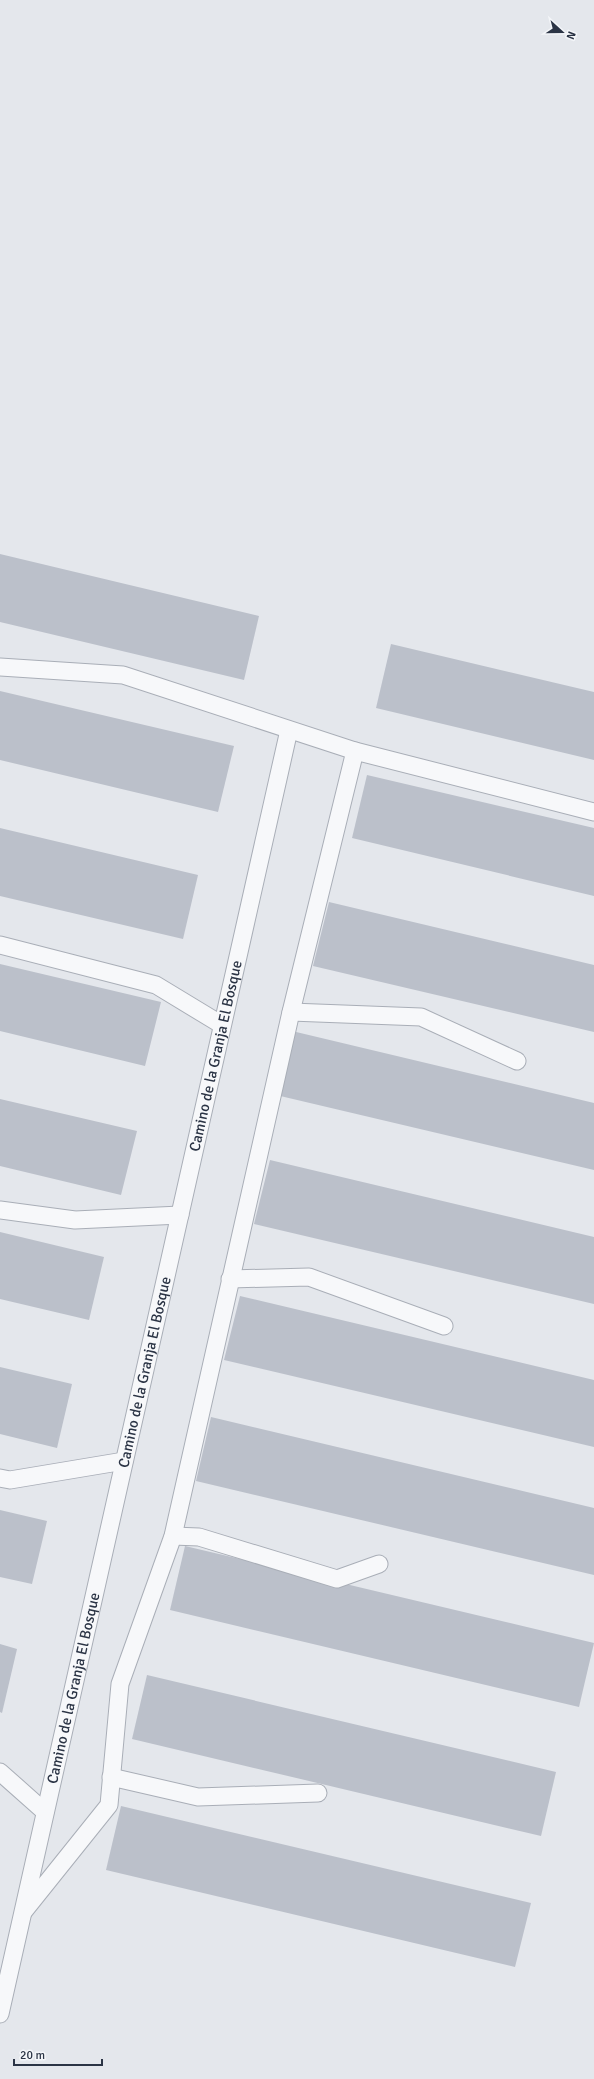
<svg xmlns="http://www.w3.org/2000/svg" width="594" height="2079" viewBox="0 0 594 2079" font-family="Signika,sans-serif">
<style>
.building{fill:#bbc0ca}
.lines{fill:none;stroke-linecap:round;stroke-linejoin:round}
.service-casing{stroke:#a9aeb7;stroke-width:19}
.service{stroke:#f7f8fa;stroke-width:17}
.labels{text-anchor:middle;stroke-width:4;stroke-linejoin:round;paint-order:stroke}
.street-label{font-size:15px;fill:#2b3445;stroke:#f4f6f9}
</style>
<rect width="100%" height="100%" fill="#e4e7ec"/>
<g class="building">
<polygon points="0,554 259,616 244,680 0,622"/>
<polygon points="391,644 594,692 594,760 376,708"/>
<polygon points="0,691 234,746 218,812 0,760"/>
<polygon points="367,775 594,828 594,896 352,838"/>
<polygon points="0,828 198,875 183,939 0,896"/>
<polygon points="329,902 594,965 594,1032 313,966"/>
<polygon points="0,964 161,1002 145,1066 0,1031"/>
<polygon points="292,1031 594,1103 594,1170 276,1095"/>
<polygon points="0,1099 137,1131 121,1195 0,1166"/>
<polygon points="270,1160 594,1237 594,1304 254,1224"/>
<polygon points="0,1232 104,1257 89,1320 0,1299"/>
<polygon points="240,1296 594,1380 594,1447 224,1360"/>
<polygon points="0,1367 72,1384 57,1448 0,1434"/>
<polygon points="211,1417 594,1508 594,1575 196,1481"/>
<polygon points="0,1510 47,1521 32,1584 0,1577"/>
<polygon points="185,1546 594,1643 579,1707 170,1610"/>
<polygon points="0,1644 17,1649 2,1713 0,1712"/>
<polygon points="147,1675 556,1772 541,1836 132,1739"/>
<polygon points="121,1806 531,1903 515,1967 106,1870"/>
</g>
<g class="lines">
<defs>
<g id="service">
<polyline points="0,667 123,675 355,751 594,812"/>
<polyline points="0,945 156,985 222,1025"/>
<polyline points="291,1012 421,1017 517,1061"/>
<polyline points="0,1210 75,1220 180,1215"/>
<polyline points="230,1279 309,1277 444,1326"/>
<polyline points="0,1478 10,1480 124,1461"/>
<polyline points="173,1536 199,1537 337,1579 379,1564"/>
<polyline points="0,1772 45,1812"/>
<polyline points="111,1777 198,1797 318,1793"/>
<polyline points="24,1911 109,1805 120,1684 173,1536 291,1012 355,751"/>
<path id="s1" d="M0 2014 289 730"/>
</g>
</defs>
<use href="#service" class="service-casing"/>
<use href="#service" class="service"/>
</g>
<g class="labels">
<g class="street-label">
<text dy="5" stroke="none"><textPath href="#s1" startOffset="982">Camino de la Granja El Bosque</textPath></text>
<text dy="5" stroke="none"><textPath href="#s1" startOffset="658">Camino de la Granja El Bosque</textPath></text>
<text dy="5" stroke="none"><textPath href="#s1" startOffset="334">Camino de la Granja El Bosque</textPath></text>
</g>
</g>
<g transform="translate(562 32) rotate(111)" stroke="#f4f6f9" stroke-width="3" paint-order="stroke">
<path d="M0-3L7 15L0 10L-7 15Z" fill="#2b3445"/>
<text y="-6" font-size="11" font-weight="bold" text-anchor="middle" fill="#2b3445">N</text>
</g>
<path d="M14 2059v6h88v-6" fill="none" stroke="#2b3445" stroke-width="2"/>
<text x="20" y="2059" font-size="12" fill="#2b3445" stroke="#f4f6f9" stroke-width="3" paint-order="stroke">20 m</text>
</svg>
